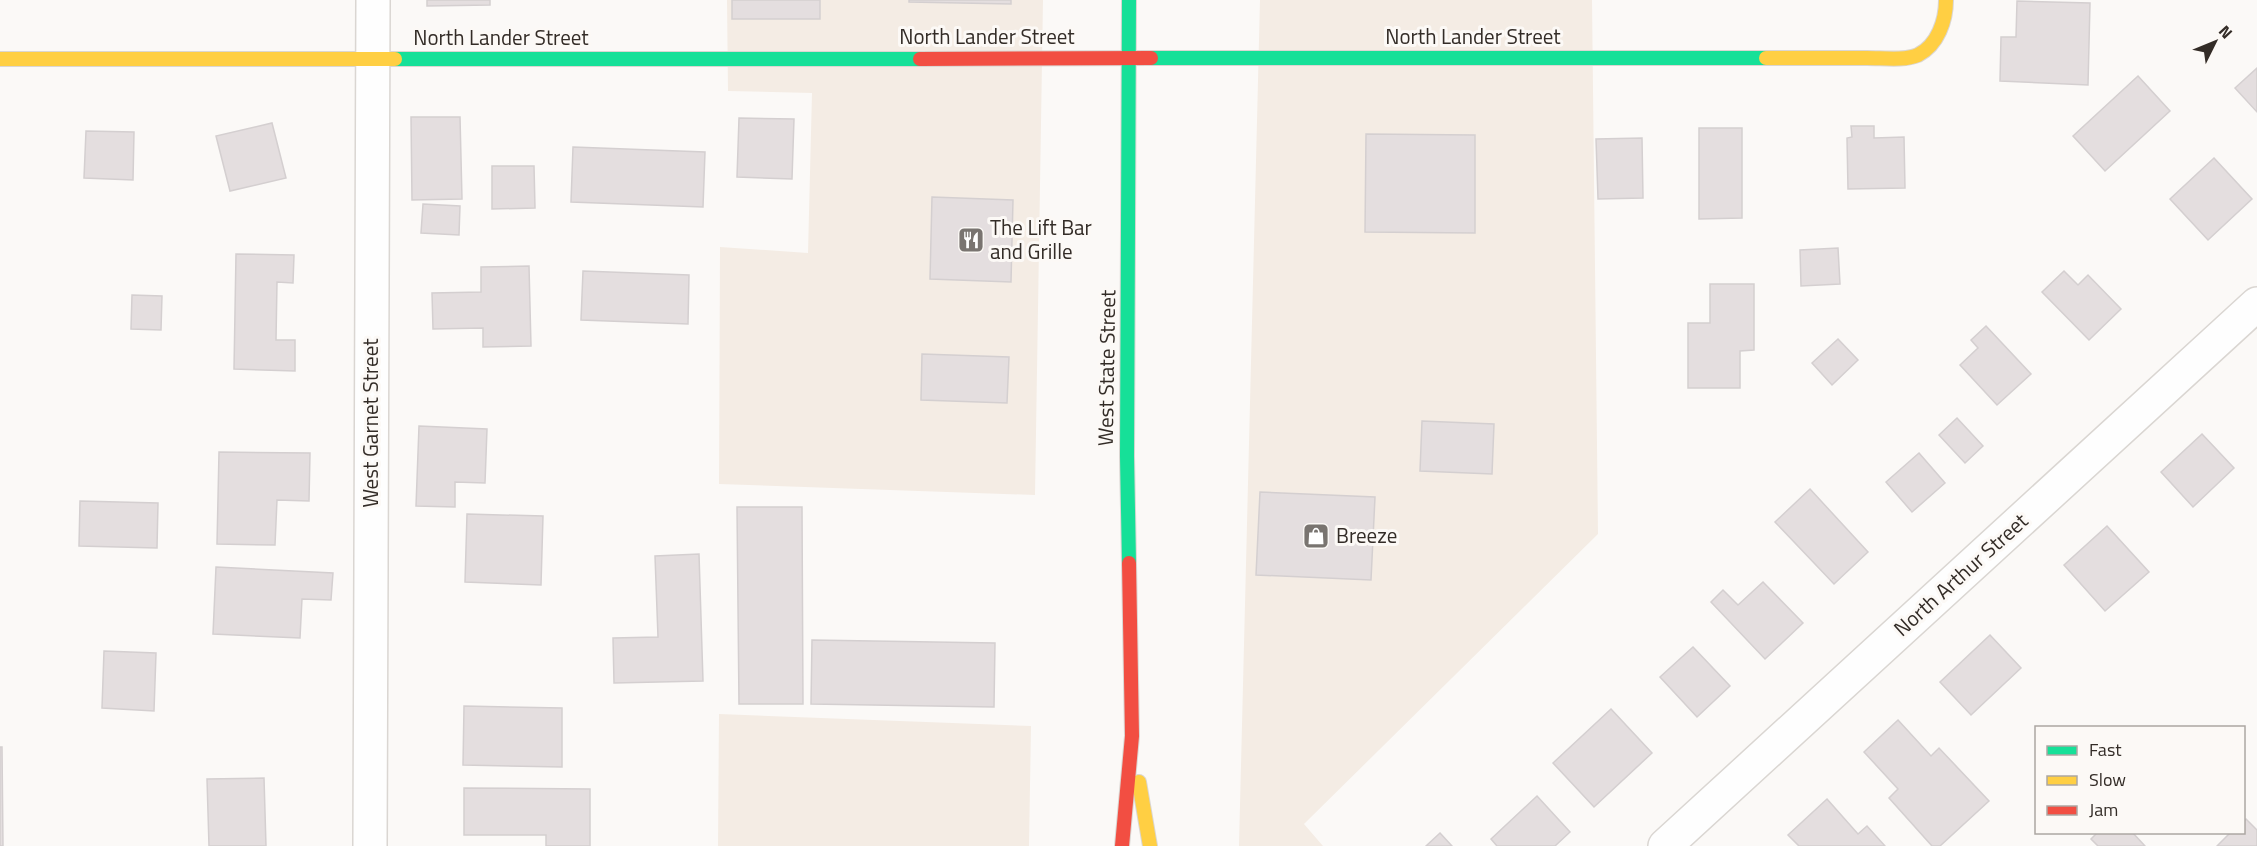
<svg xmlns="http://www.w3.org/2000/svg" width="2257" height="846" viewBox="0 0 2257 846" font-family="'Titillium Web',sans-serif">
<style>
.built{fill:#f4ece4}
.building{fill:#e4dedf;stroke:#d4cfd0;stroke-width:1.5}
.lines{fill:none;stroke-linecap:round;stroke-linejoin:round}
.street-casing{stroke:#dad6d2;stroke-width:36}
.fast-casing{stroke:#dad6d2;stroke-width:16}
.slow-casing{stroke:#dad6d2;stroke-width:16}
.jam-casing{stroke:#dad6d2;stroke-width:16}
.street{stroke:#fefefe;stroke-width:33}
.fast{stroke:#16e098;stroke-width:14}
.slow{stroke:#ffcf43;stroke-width:14}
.jam{stroke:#f24e42;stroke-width:14}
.labels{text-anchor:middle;stroke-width:6;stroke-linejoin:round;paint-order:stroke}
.street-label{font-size:21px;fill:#332c27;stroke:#fcf9f6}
.poi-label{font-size:21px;fill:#332c27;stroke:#fcf9f6;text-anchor:start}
</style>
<rect width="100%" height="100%" fill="#fbf9f7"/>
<g class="built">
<polygon points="727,0 1043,0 1035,495 719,484 720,247 808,253 812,93 728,91"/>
<polygon points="1260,0 1592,0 1598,534 1304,824 1323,846 1239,846"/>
<polygon points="719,714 1031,726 1029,846 718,846"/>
</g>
<g class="building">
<polygon points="427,0 490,0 490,5 427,6"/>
<rect x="732" y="0" width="88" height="19"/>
<polygon points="909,0 1011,0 1011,4 909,2"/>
<polygon points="2017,1 2090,3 2088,85 2000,81 2001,37 2016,37"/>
<polygon points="2257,68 2257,112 2235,88"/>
<polygon points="2138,76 2170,111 2105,171 2073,136"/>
<polygon points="411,117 460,117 462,199 412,200"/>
<polygon points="739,118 794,119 792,179 737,177"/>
<polygon points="272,123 286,178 230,191 216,136"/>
<polygon points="1851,126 1874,126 1874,138 1904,137 1905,188 1848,189 1847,138 1852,137"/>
<polygon points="1699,128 1742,128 1742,218 1699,219"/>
<polygon points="86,131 134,132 133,180 84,178"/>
<polygon points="1366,134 1475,135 1475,233 1365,232"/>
<polygon points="1642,138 1643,198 1598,199 1596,139"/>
<polygon points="573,147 705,152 703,207 571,202"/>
<polygon points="2214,158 2252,199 2208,240 2170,199"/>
<polygon points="492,166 534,166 535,208 492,209"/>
<polygon points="932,197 1013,200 1011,282 930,279"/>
<polygon points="423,204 460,206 459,235 421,233"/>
<polygon points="1838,248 1840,284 1801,286 1800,250"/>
<polygon points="236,254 294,255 293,283 277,282 276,340 295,340 295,371 234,369"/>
<polygon points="529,266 531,346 483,347 483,328 433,329 432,293 481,292 481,267"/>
<polygon points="583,271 689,275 688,324 581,320"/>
<polygon points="2064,271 2078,285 2088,275 2121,309 2089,340 2042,292"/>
<polygon points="1710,284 1754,284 1754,350 1740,351 1740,388 1688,388 1688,323 1710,323"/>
<polygon points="132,295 162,296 161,330 131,329"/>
<polygon points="1986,326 2031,374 1997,405 1960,365 1978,348 1971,340"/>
<polygon points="1838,339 1858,360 1832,385 1812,363"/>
<polygon points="922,354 1009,357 1007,403 921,400"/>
<polygon points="1957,418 1983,446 1965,463 1939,435"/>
<polygon points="1422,421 1494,424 1492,474 1420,471"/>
<polygon points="419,426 487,429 485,483 455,482 455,507 416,506"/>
<polygon points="2202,434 2234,468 2193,507 2161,472"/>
<polygon points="219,452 310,453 309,501 277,500 275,545 217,544"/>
<polygon points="1919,453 1945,483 1912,512 1886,482"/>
<polygon points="1810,489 1868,552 1834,584 1775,522"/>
<polygon points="1260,492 1375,497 1371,580 1256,575"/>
<polygon points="80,501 158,503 157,548 79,546"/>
<polygon points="737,507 802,507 803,704 739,704"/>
<polygon points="467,514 543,516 541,585 465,582"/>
<polygon points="2107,526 2149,572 2105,611 2064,565"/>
<polygon points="699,554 703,681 614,683 613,638 658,637 655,556"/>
<polygon points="216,567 333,573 331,600 302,599 300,638 213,634"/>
<polygon points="1763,582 1803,623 1765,659 1711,602 1723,590 1738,605"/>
<polygon points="1990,635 2021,668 1971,715 1940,682"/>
<polygon points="812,640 995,643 994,707 811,704"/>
<polygon points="1693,647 1730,686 1697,717 1660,677"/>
<polygon points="104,651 156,653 154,711 102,708"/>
<polygon points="464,706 562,708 562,767 463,765"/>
<polygon points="1611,709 1652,753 1594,807 1553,763"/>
<polygon points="1898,720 1931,756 1939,748 1989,801 1940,846 1932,846 1889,798 1898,789 1864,752"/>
<polygon points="0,747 2,747 3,846 0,846"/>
<polygon points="264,778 266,846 209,846 207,779"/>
<polygon points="464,788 590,789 590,846 546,846 546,835 464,835"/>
<polygon points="1537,796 1570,832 1555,846 1497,846 1491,839"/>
<polygon points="1827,799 1858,834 1867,826 1885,846 1799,846 1788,835"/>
<polygon points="2246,819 2257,830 2257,846 2217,846 2231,832 2244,832 2244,821"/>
<polygon points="2098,832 2132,832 2145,846 2098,846 2091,839"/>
<polygon points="1440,833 1452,846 1426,846"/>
</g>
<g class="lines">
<defs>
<g id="street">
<polyline points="370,846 373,0"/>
<polyline points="1665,846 2257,304"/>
</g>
<g id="fast">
<polyline points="1151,58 1766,58"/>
<polyline points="395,59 920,59"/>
<polyline points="1129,563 1127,456 1129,0"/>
</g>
<g id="slow">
<path d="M1766 58C1800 58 1834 58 1867 58 1883 58 1904 61 1918 55 1938 45 1946 20 1946 0"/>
<polyline points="0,59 395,59"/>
<polyline points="1139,782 1150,846"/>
</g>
<g id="jam">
<polyline points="920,59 1151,58"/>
<polyline points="1122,846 1132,736 1129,563"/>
</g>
</defs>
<use href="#street" class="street-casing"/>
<use href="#fast" class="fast-casing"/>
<use href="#slow" class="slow-casing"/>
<use href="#jam" class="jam-casing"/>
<use href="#street" class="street"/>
<use href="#fast" class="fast"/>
<use href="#slow" class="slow"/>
<use href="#jam" class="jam"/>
</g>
<defs>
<symbol id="restaurant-square" viewBox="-11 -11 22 22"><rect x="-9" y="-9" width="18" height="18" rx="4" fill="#797470" stroke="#fcf9f6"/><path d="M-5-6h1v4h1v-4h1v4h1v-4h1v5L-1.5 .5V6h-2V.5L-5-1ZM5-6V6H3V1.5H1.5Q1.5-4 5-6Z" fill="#fff"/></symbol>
<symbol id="shop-square" viewBox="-11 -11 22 22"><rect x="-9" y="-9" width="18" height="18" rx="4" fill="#797470" stroke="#fcf9f6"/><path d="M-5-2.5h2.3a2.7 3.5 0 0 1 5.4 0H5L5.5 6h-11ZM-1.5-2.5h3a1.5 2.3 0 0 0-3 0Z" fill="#fff"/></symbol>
</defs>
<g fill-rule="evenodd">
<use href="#restaurant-square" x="956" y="225" width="30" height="30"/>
<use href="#shop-square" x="1301" y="521" width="30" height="30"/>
</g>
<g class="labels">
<g class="street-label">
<text x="987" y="44">North Lander Street</text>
<text x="1473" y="44">North Lander Street</text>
<text x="501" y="45">North Lander Street</text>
<text transform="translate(1107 368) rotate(-89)" y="7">West State Street</text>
<text transform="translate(371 423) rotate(-90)" y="7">West Garnet Street</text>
<text transform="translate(1961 575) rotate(-42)" y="7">North Arthur Street</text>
</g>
<g class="poi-label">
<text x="990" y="235">The Lift Bar<tspan x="990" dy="24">and Grille</tspan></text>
<text x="1336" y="543">Breeze</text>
</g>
</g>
<rect x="2035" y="726" width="210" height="108" fill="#fcf9f6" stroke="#aca7a3" stroke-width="1.5"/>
<rect x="2047" y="746" width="30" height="9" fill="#16e098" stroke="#aca7a3" stroke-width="1.5"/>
<text x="2089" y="756" font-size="18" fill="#332c27">Fast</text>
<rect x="2047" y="776" width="30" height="9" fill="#ffcf43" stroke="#aca7a3" stroke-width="1.5"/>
<text x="2089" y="786" font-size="18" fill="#332c27">Slow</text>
<rect x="2047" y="806" width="30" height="9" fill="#f24e42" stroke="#aca7a3" stroke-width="1.5"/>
<text x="2089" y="816" font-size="18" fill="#332c27">Jam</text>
<g transform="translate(2215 42) rotate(47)" stroke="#fcf9f6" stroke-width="4.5" paint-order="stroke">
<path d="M0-4.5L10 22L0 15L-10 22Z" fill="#332c27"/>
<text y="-9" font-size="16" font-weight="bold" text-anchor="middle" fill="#332c27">N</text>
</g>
</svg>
